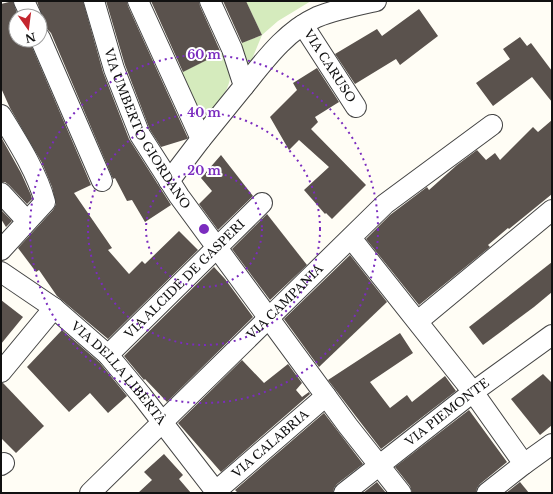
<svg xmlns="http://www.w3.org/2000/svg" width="553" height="494" viewBox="0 0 553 494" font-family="'Libre Baskerville',serif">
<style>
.green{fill:#d5ebbd}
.building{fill:#5a524d}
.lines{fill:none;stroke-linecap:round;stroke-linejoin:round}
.street-casing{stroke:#444;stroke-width:22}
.street{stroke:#fff;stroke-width:20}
.ring{fill:none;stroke:#7b2cbf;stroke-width:2;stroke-dasharray:2 4}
.labels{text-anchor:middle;stroke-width:4;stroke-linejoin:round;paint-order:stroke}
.street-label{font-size:12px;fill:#111;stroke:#fff}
.centre{fill:#7b2cbf;stroke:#fff;stroke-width:2}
.ring-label{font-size:12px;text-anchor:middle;font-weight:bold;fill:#7b2cbf;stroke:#fff;stroke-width:4;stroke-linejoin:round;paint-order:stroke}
</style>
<rect width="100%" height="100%" fill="#fffdf5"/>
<g class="green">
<polygon points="246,1 311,1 278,21 262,35 250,64 247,67 239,44 262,35"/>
<path d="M223 52C225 59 230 68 230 76 230 93 212 108 201 120L180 73Z"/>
</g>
<g class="building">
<polygon points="13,1 18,16 16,16 16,40 29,40 91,185 74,193 112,248 108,250 129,274 142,261 145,264 179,231 198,250 108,339 57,296 39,270 36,272 18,248 53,210 56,204 52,187 42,163 10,108 1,88 1,4"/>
<polygon points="37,1 83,1 103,72 129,139 171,205 145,222 132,200 127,201 115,178 113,179 51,33 47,29 40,27 42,17"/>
<polygon points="106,1 127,1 128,6 186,134 188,138 187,139 161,147 150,130 125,65"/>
<polygon points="151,1 199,1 200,6 221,53 183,72"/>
<polygon points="223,1 246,1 262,35 242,43"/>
<polygon points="419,9 438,36 400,65 396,59 355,84 335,54 377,29 382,36"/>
<polygon points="520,37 527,46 531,43 552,71 552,102 532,77 493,106 476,83 510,59 503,49"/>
<polygon points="317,68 339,102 315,117 318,122 311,129 366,185 332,219 326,213 325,214 304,190 329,167 299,140 289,150 270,117 297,90 293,83"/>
<polygon points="552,120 552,194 509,229 508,228 488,245 490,247 419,305 366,239 390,215 427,187 429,190 457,165 477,150 486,160 495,153 500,160 533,127 538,132"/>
<polygon points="1,137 21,173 31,195 32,199 27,204 9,185 5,182 1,182"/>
<polygon points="221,155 253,196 218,230 199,204 212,191 201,178"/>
<polygon points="1,210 12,221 6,227 1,219"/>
<polygon points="267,214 307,265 270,300 232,249"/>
<polygon points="350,255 387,302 319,367 284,319"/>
<polygon points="552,262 552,292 534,307 483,345 469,327"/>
<polygon points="214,267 225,279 253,317 167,402 145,379 144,380 124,356"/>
<polygon points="1,300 23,317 1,344"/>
<polygon points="62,330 100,363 127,396 108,413 90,393 69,412 27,367"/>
<polygon points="400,333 413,353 370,382 390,408 407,395 412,402 445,376 456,391 381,449 328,380"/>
<polygon points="242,360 264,383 288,364 302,383 296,390 302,397 309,392 310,394 221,472 178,423"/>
<polygon points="543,374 552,383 552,425 540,435 511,399"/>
<polygon points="1,383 3,383 44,426 16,453 1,438"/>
<polygon points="469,410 507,462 480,484 477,488 476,493 412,493 410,486 395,467"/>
<polygon points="324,413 363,464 337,484 334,488 333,493 238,493 235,490"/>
<polygon points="164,454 183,475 179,479 191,493 138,493 152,480 144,472"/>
<polygon points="377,482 386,493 363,493"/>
<polygon points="520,482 529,493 506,493"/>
</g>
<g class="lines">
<defs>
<g id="street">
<polyline points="24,1 31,16"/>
<path id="s1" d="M94 1 114 69 140 135 179 196 348 426 401 493"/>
<polyline points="138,1 201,139"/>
<path id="s2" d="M303 25 356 107"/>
<polyline points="40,38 102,181"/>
<path d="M244 86C265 60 286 31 317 17 334 10 358 5 376 1"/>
<path d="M1 115C17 141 37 172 45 202L1 250"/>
<polyline points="169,181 201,139 244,86 232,49 210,1"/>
<polyline points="1,193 27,221"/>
<polyline points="351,238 473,392 524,464"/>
<path id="s3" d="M1 272 54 308 108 355 142 396 217 493"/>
<polyline points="418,321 552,210"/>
<path id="s4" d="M108 355 262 203"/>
<polyline points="1,372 54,308"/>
<polyline points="1,465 4,463"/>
<path id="s5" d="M216 491 326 396"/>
<path id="s6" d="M90 493 385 204 492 125"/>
<path id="s7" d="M344 493 473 392 552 335"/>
<polyline points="487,493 524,464 552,444"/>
</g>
</defs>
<use href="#street" class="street-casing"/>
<use href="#street" class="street"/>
</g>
<g class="ring">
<circle cx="204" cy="229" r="58"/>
<circle cx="204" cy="229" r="116"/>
<circle cx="204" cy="229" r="174"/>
</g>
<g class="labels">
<g class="street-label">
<text dy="4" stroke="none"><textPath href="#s2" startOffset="49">VIA CARUSO</textPath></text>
<text dy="4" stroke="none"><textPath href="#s1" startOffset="139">VIA UMBERTO GIORDANO</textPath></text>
<text dy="4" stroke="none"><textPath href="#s4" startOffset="108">VIA ALCIDE DE GASPERI</textPath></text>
<text dy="4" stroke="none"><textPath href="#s6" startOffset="273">VIA CAMPANIA</textPath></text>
<text dy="4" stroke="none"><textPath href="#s3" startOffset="156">VIA DELLA LIBERTÀ</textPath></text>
<text dy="4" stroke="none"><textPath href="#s7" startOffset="131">VIA PIEMONTE</textPath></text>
<text dy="4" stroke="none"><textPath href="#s5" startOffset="72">VIA CALABRIA</textPath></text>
</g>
</g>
<circle cx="204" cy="229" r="6" class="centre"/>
<g class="ring-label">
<text x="204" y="59">60 m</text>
<text x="204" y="117">40 m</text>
<text x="204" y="175">20 m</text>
</g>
<rect width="553" height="494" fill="none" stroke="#111111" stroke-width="4"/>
<g transform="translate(28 28) rotate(166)"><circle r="19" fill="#ffffff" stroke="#a0a0a0"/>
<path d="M0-3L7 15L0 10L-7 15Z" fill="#c4262e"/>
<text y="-6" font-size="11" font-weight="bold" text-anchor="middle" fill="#111111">N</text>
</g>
</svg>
